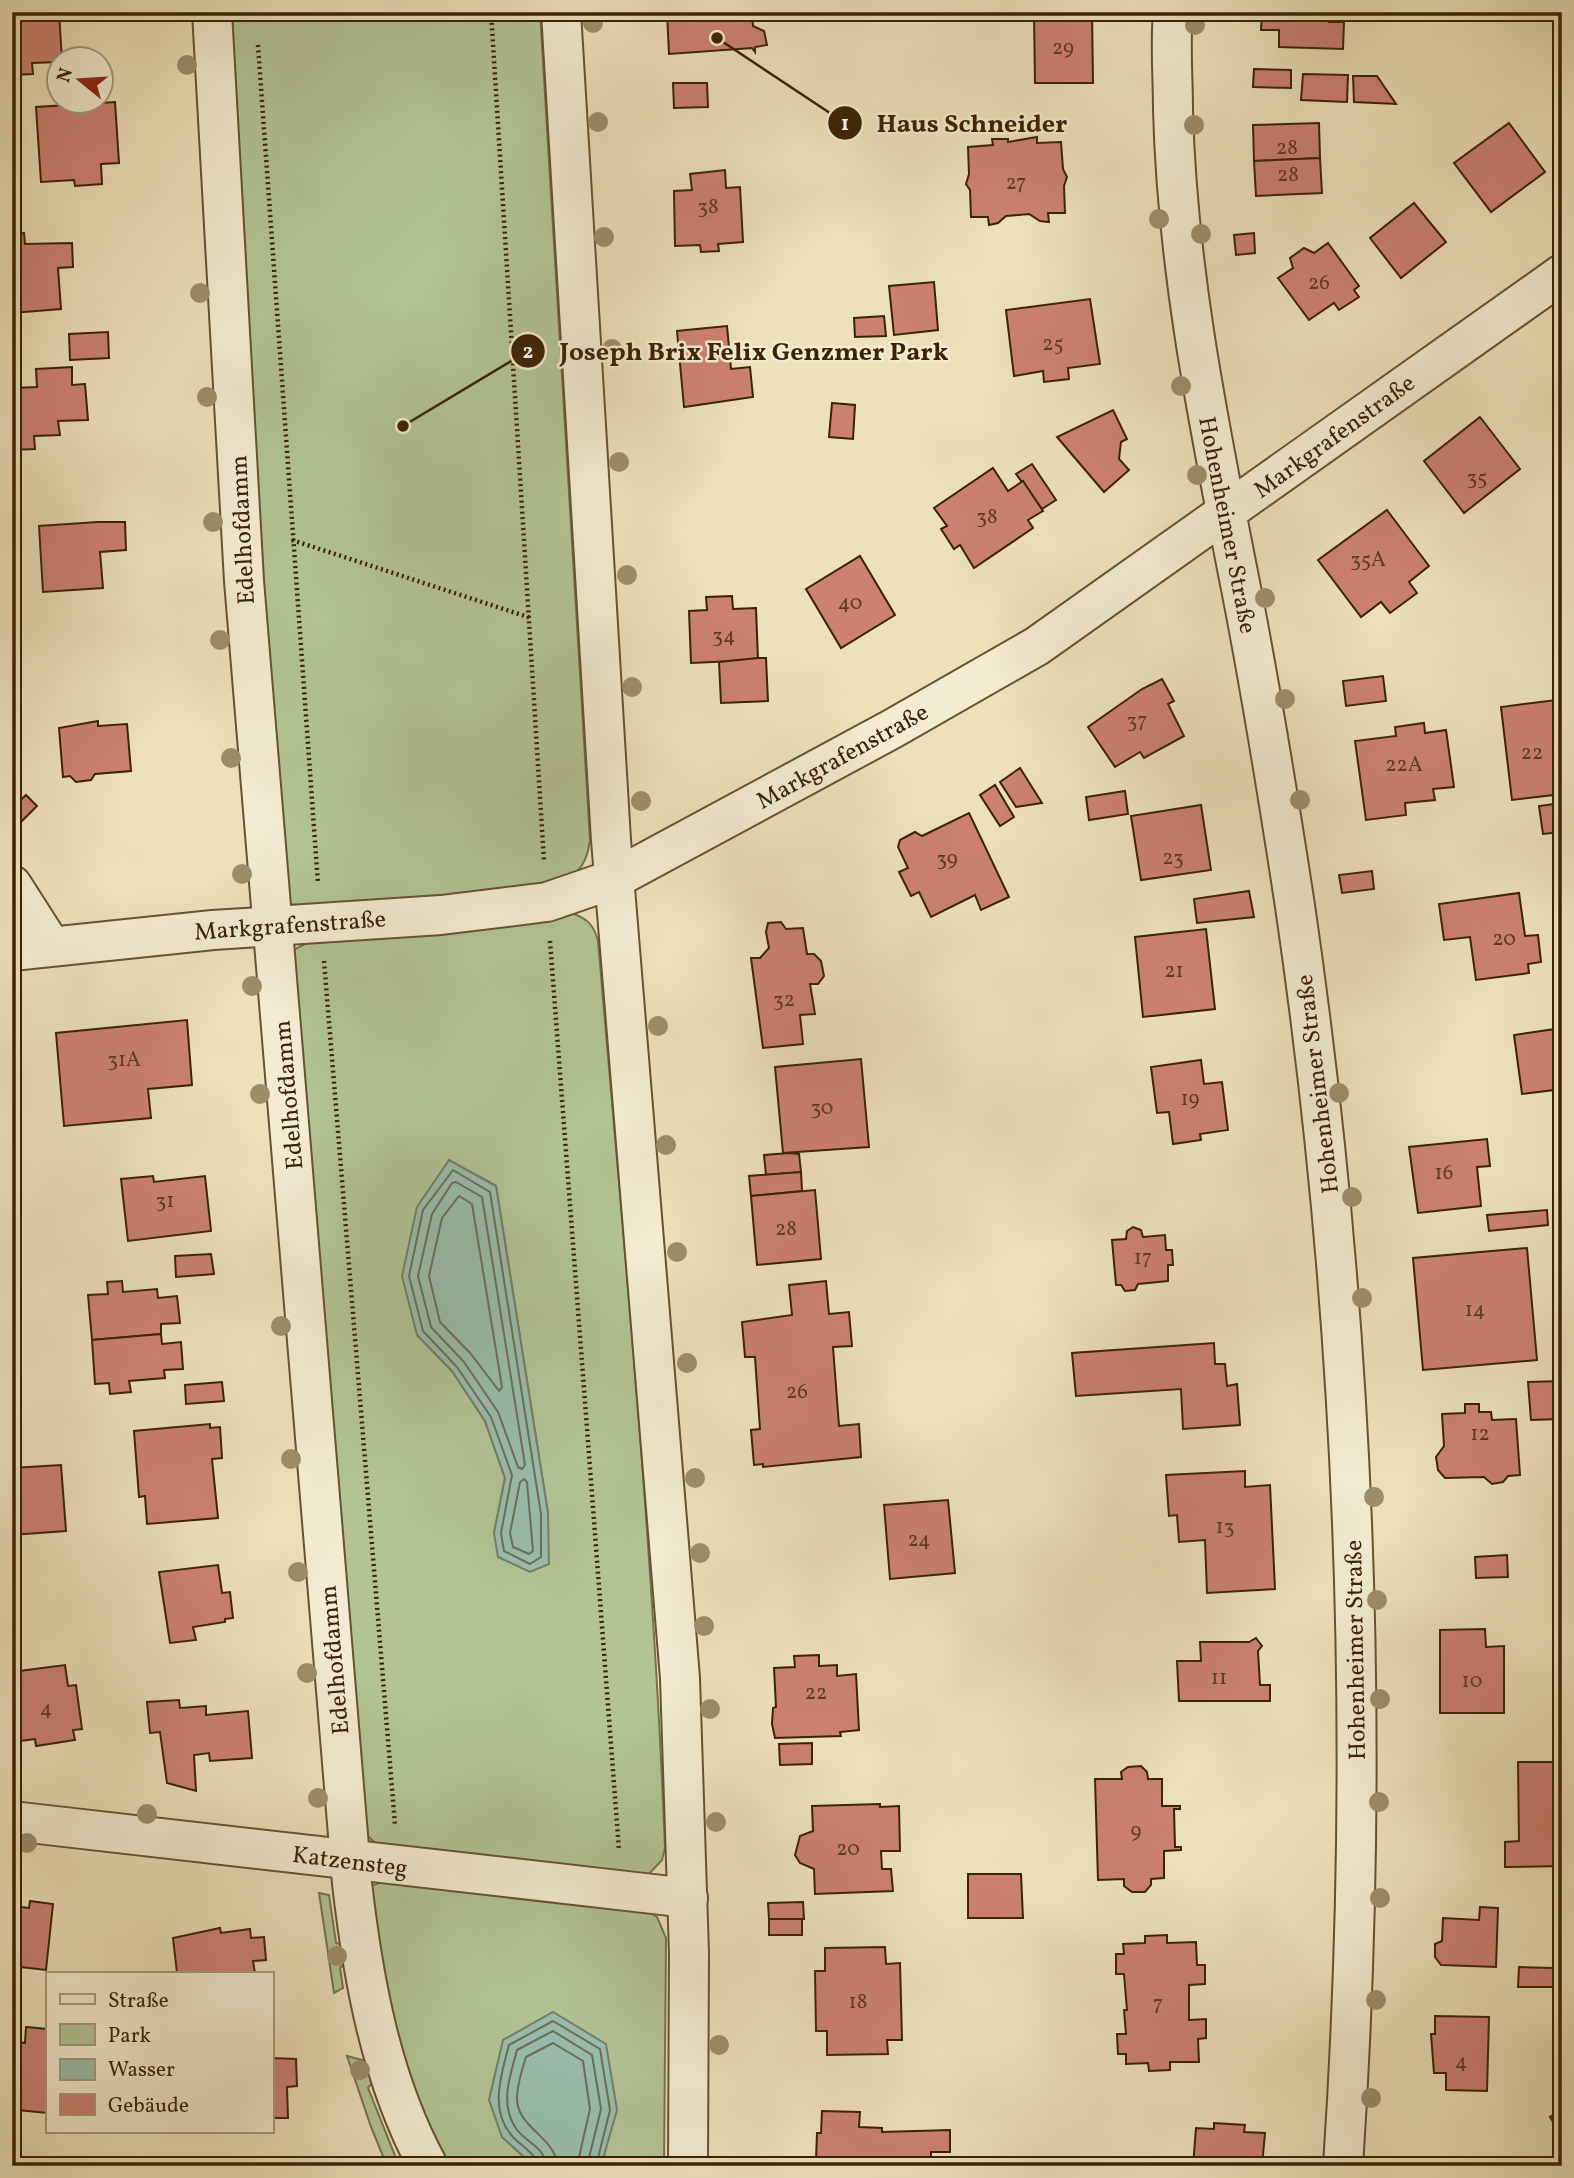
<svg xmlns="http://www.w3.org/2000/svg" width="1574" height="2178" viewBox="0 0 1574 2178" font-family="Vollkorn,serif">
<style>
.green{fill:#b2c495;stroke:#76734c;stroke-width:2;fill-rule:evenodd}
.water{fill:#99bead;stroke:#738069;stroke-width:2}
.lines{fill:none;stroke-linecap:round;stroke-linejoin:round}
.shore{stroke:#6a7058;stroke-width:2}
.building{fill:#cc8173;stroke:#3b2203;stroke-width:2}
.minor-casing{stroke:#685231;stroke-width:42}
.path{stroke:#3b2203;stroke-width:4.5;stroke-dasharray:2 3.5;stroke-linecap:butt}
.minor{stroke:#f3ecd2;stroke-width:38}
.tree{fill:#9c8e6a}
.labels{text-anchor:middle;stroke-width:5;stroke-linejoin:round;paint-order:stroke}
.number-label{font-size:21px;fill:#5f3a1f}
.street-label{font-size:24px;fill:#3b2203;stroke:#f3ecd2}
.leader{fill:none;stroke:#3b2203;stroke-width:2.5}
.callout-dot{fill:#3b2203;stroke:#f3ecd2;stroke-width:2.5}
.mark-label{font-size:21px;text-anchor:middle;font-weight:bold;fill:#fff}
.callout-label{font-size:26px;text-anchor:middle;font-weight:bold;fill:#3b2203;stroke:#f3ecd2;stroke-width:5;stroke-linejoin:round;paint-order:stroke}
</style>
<rect width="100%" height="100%" fill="#ede1ba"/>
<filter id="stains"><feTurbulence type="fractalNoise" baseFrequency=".00286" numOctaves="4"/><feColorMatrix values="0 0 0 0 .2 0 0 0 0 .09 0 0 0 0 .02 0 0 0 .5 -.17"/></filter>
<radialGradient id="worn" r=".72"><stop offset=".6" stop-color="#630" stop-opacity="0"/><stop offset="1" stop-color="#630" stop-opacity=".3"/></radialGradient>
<g class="green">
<path d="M219 12H540L590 840C588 854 584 869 570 876 553 886 527 886 507 889 436 899 366 903 294 906L284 899Z"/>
<path d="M571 913C587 918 594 925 598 941 624 1243 653 1545 665 1848L662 1860 648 1875 379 1847 359 1827 291 951 313 940ZM449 1160 496 1186 548 1513V1564L494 1533 505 1478 485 1421 452 1371 417 1335Z"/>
<polygon points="388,1880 648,1912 657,1917 666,1938 664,2166 601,2166 604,2162 502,2137 534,2166 437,2166 382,2012 371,1886"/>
<polygon points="319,1893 329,1895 336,1943 346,1946 348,1961 340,1968 343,1988 334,1993"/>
<polygon points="347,2056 370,2062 376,2078 368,2088 396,2158 407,2159 411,2166 387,2166 371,2127"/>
</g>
<g class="water">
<polygon points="449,1160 496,1186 548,1513 549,1564 530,1572 498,1557 494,1533 505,1478 485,1421 452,1371 417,1335 402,1276 417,1207"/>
<polygon points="553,2012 606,2044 617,2110 601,2166 534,2166 502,2137 489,2100 503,2040"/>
</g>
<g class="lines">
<g class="shore">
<polygon points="453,1170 490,1192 541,1514 541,1557 530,1564 504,1551 501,1533 512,1475 491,1417 457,1367 423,1331 409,1276 423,1210"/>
<polygon points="456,1182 482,1197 525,1465 522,1469 518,1467 498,1412 464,1362 431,1327 418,1276 432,1214 452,1183"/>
<polygon points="459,1196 472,1204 502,1387 499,1391 471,1354 440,1322 429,1276 442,1218"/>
<polygon points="524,1479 527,1482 533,1551 529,1554 513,1547 510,1533 520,1482"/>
<path d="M538 2166C536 2155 525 2148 517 2141 488 2115 500 2078 509 2045L553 2021 600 2049 610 2110 596 2166"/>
<path d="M546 2166C545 2146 524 2142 515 2127 500 2103 510 2076 517 2050L553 2031 592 2055 601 2109 587 2166"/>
<path d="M557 2166C556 2136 515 2128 517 2096 518 2083 522 2069 526 2057L553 2043 583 2061 590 2109 577 2166"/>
</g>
</g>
<g class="building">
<polygon points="12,12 59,12 62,60 60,62 32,63 33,74 12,75"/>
<polygon points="667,12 752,12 753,26 764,31 767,45 755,47 755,52 752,48 669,54"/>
<polygon points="1034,12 1092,12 1093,83 1035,83"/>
<polygon points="1262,12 1330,12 1329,22 1344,22 1343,49 1279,47 1279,30 1261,30"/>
<polygon points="1254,69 1291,70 1291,88 1253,87"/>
<polygon points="1303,74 1348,75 1347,102 1301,100"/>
<polygon points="1353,76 1377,76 1396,104 1354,102"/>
<polygon points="673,83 707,83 708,107 674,108"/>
<polygon points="115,102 119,163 101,164 102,184 75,186 74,180 41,182 36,107"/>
<polygon points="1319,123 1320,158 1254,161 1253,125"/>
<polygon points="1509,123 1545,172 1491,212 1454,163"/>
<polygon points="1037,137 1037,143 1061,142 1063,169 1067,177 1064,186 1065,213 1048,213 1049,222 1040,221 1029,214 1006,216 998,223 989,225 988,217 971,217 970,190 966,184 969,174 968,147 993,145 992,139 1008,139 1008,142"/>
<polygon points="1320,158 1322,193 1256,196 1254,161"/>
<polygon points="725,170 726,188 740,187 743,242 718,244 719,251 701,252 700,245 675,246 674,191 692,190 690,174"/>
<polygon points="1414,203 1446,242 1401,278 1370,238"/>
<polygon points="24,233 25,244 72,243 73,267 58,268 61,309 12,313 12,234"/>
<polygon points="1254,233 1255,253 1236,255 1234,235"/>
<polygon points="1328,243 1359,286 1354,290 1359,297 1339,310 1334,303 1309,320 1278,278 1293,268 1290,258 1304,248 1314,253"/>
<polygon points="934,282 938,330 894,335 889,286"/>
<polygon points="1090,299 1100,364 1068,368 1069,379 1044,382 1043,371 1014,376 1006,310"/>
<polygon points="884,316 886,336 855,337 854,318"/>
<polygon points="727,326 731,369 750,367 753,397 684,407 677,331"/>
<polygon points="108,332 109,358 70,360 69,334"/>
<polygon points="72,367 72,385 85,384 88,420 58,421 60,435 34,436 35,449 12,450 12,388 37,387 36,369"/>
<polygon points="832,403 855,405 853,439 829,437"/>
<polygon points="1113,410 1127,439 1121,442 1119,459 1129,470 1104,492 1057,437"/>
<polygon points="1480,417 1520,469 1464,513 1424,461"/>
<polygon points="1032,464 1056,500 1042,509 1016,474"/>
<polygon points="993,468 1008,491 1023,481 1043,511 1028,520 1033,528 974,568 960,545 954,549 941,529 947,526 934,508"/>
<polygon points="17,506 18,531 12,531 12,507"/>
<polygon points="1387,510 1429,566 1409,582 1417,593 1390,613 1381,602 1361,617 1318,560"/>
<polygon points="98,522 125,522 126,550 100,552 103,588 43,592 39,526"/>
<polygon points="860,556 895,615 841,648 806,589"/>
<polygon points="732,596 733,609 756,608 758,660 691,663 689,611 707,610 706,597"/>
<polygon points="758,658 766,658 768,701 721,703 719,662"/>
<polygon points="1383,676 1386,701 1346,706 1343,681"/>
<polygon points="1162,679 1174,701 1168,704 1184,736 1144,758 1140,752 1115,767 1088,727 1142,689"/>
<polygon points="1556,700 1562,753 1562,794 1512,800 1501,707"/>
<polygon points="98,721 98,726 127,724 131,771 95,774 91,780 76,782 70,776 63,777 59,728"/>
<polygon points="1424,723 1425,733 1446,730 1454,787 1433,789 1435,800 1405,803 1406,815 1366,820 1355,741 1396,736 1395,727"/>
<polygon points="1020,768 1042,803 1016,807 1000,782"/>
<polygon points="995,785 1014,817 1000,826 980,795"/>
<polygon points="1125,791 1128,814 1089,820 1086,797"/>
<polygon points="26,795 37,806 22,821 12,808"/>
<polygon points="1562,803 1562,832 1543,834 1539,806"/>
<polygon points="1201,805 1211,870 1141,880 1131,816"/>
<polygon points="969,813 1009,897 981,910 975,895 931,917 919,892 911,896 899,872 908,868 898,847 900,840 915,832 922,836"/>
<polygon points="1372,871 1374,889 1342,893 1339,875"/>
<polygon points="1249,891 1254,917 1197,923 1194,899"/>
<polygon points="1519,893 1525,936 1538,935 1541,962 1528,964 1529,973 1476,980 1470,937 1444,940 1439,904"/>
<polygon points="781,922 786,929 803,928 807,954 814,954 821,961 824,976 818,984 810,984 815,1014 800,1015 803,1044 763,1048 751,958 760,958 769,948 766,932 768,923"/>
<polygon points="1206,929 1215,1009 1143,1017 1135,937"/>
<polygon points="187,1020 192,1085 148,1089 151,1118 64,1126 56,1033"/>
<polygon points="1562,1028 1562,1089 1522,1094 1514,1035"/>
<polygon points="861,1059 869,1147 783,1153 775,1067"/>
<polygon points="1201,1060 1204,1084 1222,1082 1228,1130 1200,1134 1201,1140 1173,1144 1169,1112 1157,1113 1151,1067"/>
<polygon points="1487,1139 1490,1166 1477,1167 1481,1206 1418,1213 1409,1147"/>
<polygon points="790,1153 799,1154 801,1172 766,1175 764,1155"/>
<polygon points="801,1172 802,1191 751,1196 749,1176"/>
<polygon points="153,1176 154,1182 205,1176 211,1231 128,1241 121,1179"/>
<polygon points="815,1190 821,1259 757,1265 751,1196"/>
<polygon points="1547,1210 1548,1225 1489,1231 1487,1215"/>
<polygon points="1133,1227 1141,1230 1143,1237 1165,1235 1166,1250 1172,1250 1173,1265 1168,1265 1168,1281 1138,1284 1135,1290 1125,1291 1121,1285 1116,1285 1112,1240 1126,1239 1127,1231"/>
<polygon points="1527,1248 1537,1360 1423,1370 1413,1258"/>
<polygon points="211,1254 214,1274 176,1277 175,1256"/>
<polygon points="122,1281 123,1292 157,1289 158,1298 177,1296 180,1323 161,1324 161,1334 92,1340 88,1295 108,1294 107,1282"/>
<polygon points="826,1281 829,1314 849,1312 852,1346 833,1347 839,1426 859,1424 861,1457 763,1467 763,1464 754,1465 751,1430 760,1429 755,1357 745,1357 742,1322 792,1315 789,1285"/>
<polygon points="161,1334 162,1344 181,1342 183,1369 164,1370 165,1378 129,1381 131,1392 110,1394 109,1383 95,1384 92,1340"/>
<polygon points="1214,1343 1215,1364 1225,1364 1227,1386 1237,1384 1240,1425 1183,1429 1181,1389 1076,1396 1072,1353"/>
<polygon points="1562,1381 1562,1419 1531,1420 1528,1382"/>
<polygon points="222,1382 224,1401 186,1404 185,1385"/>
<polygon points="1465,1404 1479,1404 1479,1412 1491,1412 1492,1420 1516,1419 1520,1475 1508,1476 1503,1482 1492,1484 1484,1477 1445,1478 1438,1470 1436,1457 1444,1446 1442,1414 1465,1413"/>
<polygon points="210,1424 210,1428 220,1427 222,1458 212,1459 218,1518 147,1524 145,1496 139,1497 134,1431"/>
<polygon points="61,1465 66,1531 12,1535 12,1468"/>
<polygon points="1245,1471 1245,1487 1270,1485 1275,1589 1207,1593 1205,1540 1179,1542 1177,1515 1169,1516 1166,1475"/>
<polygon points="948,1500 955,1573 890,1579 884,1505"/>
<polygon points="1507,1555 1508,1577 1476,1578 1475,1557"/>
<polygon points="218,1565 222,1593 230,1592 233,1618 225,1619 225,1622 193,1627 196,1640 170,1643 159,1572"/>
<polygon points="1485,1629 1486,1647 1504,1646 1504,1713 1440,1713 1440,1630"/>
<polygon points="1256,1638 1262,1646 1258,1651 1260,1685 1270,1685 1270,1701 1179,1701 1177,1661 1201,1661 1200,1642 1249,1642"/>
<polygon points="819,1655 819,1666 837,1665 837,1676 856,1674 859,1730 840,1732 841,1736 775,1738 772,1724 773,1708 776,1707 774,1668 795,1667 794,1656"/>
<polygon points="65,1665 68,1686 76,1685 82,1729 73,1730 75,1740 36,1746 35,1739 12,1742 12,1672"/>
<polygon points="179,1700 180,1708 206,1706 206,1715 248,1711 252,1758 210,1761 209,1753 194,1755 196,1791 167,1783 160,1732 150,1733 147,1702"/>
<polygon points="812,1743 812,1764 780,1765 779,1744"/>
<polygon points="1518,1762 1562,1762 1562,1866 1505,1867 1505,1842 1519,1841"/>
<polygon points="1141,1766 1147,1772 1148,1779 1162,1779 1162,1806 1180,1806 1180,1809 1174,1809 1175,1847 1181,1847 1181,1850 1164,1851 1164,1878 1151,1879 1151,1885 1145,1892 1132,1892 1124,1886 1124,1879 1098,1880 1095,1779 1122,1779 1121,1772 1128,1767"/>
<polygon points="880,1804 880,1807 899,1806 900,1851 881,1851 882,1869 891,1869 893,1891 815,1894 814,1869 800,1863 795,1855 800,1836 813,1831 812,1806"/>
<polygon points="968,1874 1021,1874 1023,1918 968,1918"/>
<polygon points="30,1901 53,1904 46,1970 12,1966 12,1906 29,1908"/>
<polygon points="803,1902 804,1919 769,1919 768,1903"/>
<polygon points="1480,1907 1498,1908 1496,1967 1441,1965 1435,1957 1435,1944 1442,1941 1443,1918 1479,1920"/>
<rect x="769" y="1919" width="33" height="16"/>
<polygon points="220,1928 221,1933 250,1929 251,1938 264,1937 266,1960 253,1961 255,1973 177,1973 173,1938"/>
<polygon points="1167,1935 1167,1943 1196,1942 1197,1965 1205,1965 1205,1984 1189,1985 1189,2020 1206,2019 1206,2038 1198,2039 1199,2062 1170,2062 1170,2070 1149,2071 1148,2063 1126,2064 1126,2054 1118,2054 1117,2034 1126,2034 1124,2010 1127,2010 1124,1974 1116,1974 1116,1954 1124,1954 1123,1944 1145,1943 1145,1936"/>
<polygon points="885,1947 886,1964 900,1963 902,2040 887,2040 888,2054 827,2055 827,2031 816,2031 815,1971 825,1971 825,1948"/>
<polygon points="1519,1967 1553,1968 1553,1987 1518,1987"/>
<polygon points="1435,2016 1489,2017 1487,2091 1446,2090 1446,2073 1434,2073 1431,2034 1435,2034"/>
<polygon points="26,2027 47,2029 47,2113 18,2110 19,2100 12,2099 12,2041 25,2043"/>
<polygon points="271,2058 296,2059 297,2086 287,2087 288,2118 271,2118"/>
<polygon points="1562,2104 1562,2136 1550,2117 1561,2109 1559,2106"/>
<polygon points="822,2111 860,2112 859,2127 882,2128 882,2132 950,2130 950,2152 931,2152 931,2166 824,2166 825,2160 816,2160 817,2133 821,2133"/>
<polygon points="1214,2123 1245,2125 1244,2132 1265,2133 1262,2166 1193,2166 1196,2128 1214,2129"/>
</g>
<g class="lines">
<defs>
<g id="minor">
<path d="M212 12 244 581 352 1883C363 1979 381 2080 428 2166"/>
<polyline points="561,12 611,840 680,1678 689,1953 688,2166"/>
<path d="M1173 12C1170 45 1173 77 1173 110 1177 267 1208 420 1238 573 1260 683 1278 795 1295 906 1356 1323 1371 1745 1343 2166"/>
<polyline points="12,885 51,946"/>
<polyline points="12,951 213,930 441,915 547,902 614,879 892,729 1037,646 1562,274"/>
<polyline points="12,1821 688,1898"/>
</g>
</defs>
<use href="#minor" class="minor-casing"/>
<g class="path">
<polyline points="475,12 491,15"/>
<polyline points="491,12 544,861"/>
<polyline points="258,45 318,884"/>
<polyline points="292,540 531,618"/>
<polyline points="550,941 619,1850"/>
<polyline points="324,961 395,1825"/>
</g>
<use href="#minor" class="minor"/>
</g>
<g class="tree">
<circle cx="593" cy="23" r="10"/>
<circle cx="1195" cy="25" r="10"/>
<circle cx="187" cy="65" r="10"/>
<circle cx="598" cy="122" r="10"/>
<circle cx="1194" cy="125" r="10"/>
<circle cx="1159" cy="219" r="10"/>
<circle cx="1201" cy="234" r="10"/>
<circle cx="604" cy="237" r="10"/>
<circle cx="200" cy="293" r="10"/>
<circle cx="612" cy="349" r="10"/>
<circle cx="1181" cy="386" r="10"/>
<circle cx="207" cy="397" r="10"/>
<circle cx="619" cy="462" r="10"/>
<circle cx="1197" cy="475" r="10"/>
<circle cx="213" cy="522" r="10"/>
<circle cx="627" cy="575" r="10"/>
<circle cx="1265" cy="598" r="10"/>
<circle cx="220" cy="640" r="10"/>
<circle cx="632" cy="687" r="10"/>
<circle cx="1285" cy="699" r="10"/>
<circle cx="231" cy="758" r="10"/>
<circle cx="1300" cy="800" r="10"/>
<circle cx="641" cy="801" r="10"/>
<circle cx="242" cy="874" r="10"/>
<circle cx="252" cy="986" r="10"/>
<circle cx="658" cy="1026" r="10"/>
<circle cx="1339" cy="1093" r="10"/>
<circle cx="260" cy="1094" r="10"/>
<circle cx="666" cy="1145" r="10"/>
<circle cx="1352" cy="1197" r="10"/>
<circle cx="677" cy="1252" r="10"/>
<circle cx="1362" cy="1298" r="10"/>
<circle cx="281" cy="1326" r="10"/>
<circle cx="687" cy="1363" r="10"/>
<circle cx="291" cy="1459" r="10"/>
<circle cx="695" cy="1478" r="10"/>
<circle cx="1374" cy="1497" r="10"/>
<circle cx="700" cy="1553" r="10"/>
<circle cx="298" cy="1572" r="10"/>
<circle cx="1377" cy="1600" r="10"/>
<circle cx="704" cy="1626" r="10"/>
<circle cx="307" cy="1673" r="10"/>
<circle cx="1380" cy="1699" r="10"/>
<circle cx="710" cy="1709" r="10"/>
<circle cx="318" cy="1798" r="10"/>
<circle cx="1379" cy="1802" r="10"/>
<circle cx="147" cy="1814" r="10"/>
<circle cx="716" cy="1822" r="10"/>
<circle cx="27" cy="1843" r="10"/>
<circle cx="1380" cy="1898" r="10"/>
<circle cx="337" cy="1956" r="10"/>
<circle cx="1376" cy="2000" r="10"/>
<circle cx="719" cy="2045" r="10"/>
<circle cx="360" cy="2070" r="10"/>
<circle cx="1371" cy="2098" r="10"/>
</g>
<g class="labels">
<g class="number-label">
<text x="1063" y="54">29</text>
<text x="1287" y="154">28</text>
<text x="1288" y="181">28</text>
<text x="1016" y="189">27</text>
<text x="708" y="213">38</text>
<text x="1319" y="289">26</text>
<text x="1053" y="350">25</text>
<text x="1477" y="484">35</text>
<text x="987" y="523">38</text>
<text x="1368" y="566">35A</text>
<text x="850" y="609">40</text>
<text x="724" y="642">34</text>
<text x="1137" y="727">37</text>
<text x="1532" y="759">22</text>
<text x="1404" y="771">22A</text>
<text x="1173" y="864">23</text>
<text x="947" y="865">39</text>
<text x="1504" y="945">20</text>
<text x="1174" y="977">21</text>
<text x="784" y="1006">32</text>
<text x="124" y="1066">31A</text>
<text x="1190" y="1105">19</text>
<text x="822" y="1114">30</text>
<text x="1444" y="1179">16</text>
<text x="165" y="1207">31</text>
<text x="786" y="1235">28</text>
<text x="1143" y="1264">17</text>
<text x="1475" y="1316">14</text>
<text x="797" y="1398">26</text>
<text x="1480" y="1440">12</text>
<text x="1225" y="1533">13</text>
<text x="919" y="1546">24</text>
<text x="1219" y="1684">11</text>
<text x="1472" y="1687">10</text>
<text x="816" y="1699">22</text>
<text x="46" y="1715">4</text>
<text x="1136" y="1837">9</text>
<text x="848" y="1855">20</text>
<text x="858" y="2008">18</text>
<text x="1158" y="2010">7</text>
<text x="1461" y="2068">4</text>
</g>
<g class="street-label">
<text transform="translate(1334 436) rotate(-36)" y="8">Markgrafenstraße</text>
<text transform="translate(1228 525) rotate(79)" y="8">Hohenheimer Straße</text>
<text transform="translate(242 530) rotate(-93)" y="8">Edelhofdamm</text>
<text transform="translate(842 756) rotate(-29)" y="8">Markgrafenstraße</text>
<text transform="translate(290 925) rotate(-4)" y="8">Markgrafenstraße</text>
<text transform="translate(1317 1084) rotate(-97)" y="8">Hohenheimer Straße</text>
<text transform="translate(288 1095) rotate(-95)" y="8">Edelhofdamm</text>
<text transform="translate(1355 1650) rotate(-91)" y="8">Hohenheimer Straße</text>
<text transform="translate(334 1660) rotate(-95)" y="8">Edelhofdamm</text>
<text transform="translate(350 1861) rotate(7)" y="8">Katzensteg</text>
</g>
</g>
<path class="leader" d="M717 38L845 123M403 426L528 351"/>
<g class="callout-dot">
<circle cx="717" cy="38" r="7"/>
<circle cx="403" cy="426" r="7"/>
<circle cx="845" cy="123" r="18"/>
<circle cx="528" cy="351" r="18"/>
</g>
<g class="mark-label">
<text x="845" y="130">1</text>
<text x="528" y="358">2</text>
</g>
<g class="callout-label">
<text x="972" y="132">Haus Schneider</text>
<text x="754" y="360">Joseph Brix Felix Genzmer Park</text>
</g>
<rect width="1574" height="2178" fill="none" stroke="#ede1ba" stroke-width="42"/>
<rect x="14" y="14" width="1546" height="2150" fill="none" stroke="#3b2203" stroke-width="3.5"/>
<rect x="21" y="21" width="1532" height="2136" fill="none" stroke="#3b2203" stroke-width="2"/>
<rect x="46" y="1972" width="228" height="161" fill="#f3ecd2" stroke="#a99b7f" stroke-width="2"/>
<rect x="60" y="1994" width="35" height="10" fill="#f3ecd2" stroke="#a99b7f" stroke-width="2"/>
<text x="108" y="2007" font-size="21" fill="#3b2203">Straße</text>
<rect x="60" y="2024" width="35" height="21" fill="#b2c495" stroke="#a99b7f" stroke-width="2"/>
<text x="108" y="2042" font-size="21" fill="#3b2203">Park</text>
<rect x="60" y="2059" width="35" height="21" fill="#99bead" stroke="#a99b7f" stroke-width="2"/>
<text x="108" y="2076" font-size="21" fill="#3b2203">Wasser</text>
<rect x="60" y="2094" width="35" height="21" fill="#cc8173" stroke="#a99b7f" stroke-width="2"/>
<text x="108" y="2112" font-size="21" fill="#3b2203">Gebäude</text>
<g transform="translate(80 80) rotate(288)"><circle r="33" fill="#f3ecd2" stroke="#a99b7f" stroke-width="2"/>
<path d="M0-5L12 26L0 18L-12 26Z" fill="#8f2418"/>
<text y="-10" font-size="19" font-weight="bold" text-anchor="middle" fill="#3b2203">N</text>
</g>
<rect width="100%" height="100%" filter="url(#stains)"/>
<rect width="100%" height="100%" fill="url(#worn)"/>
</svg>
